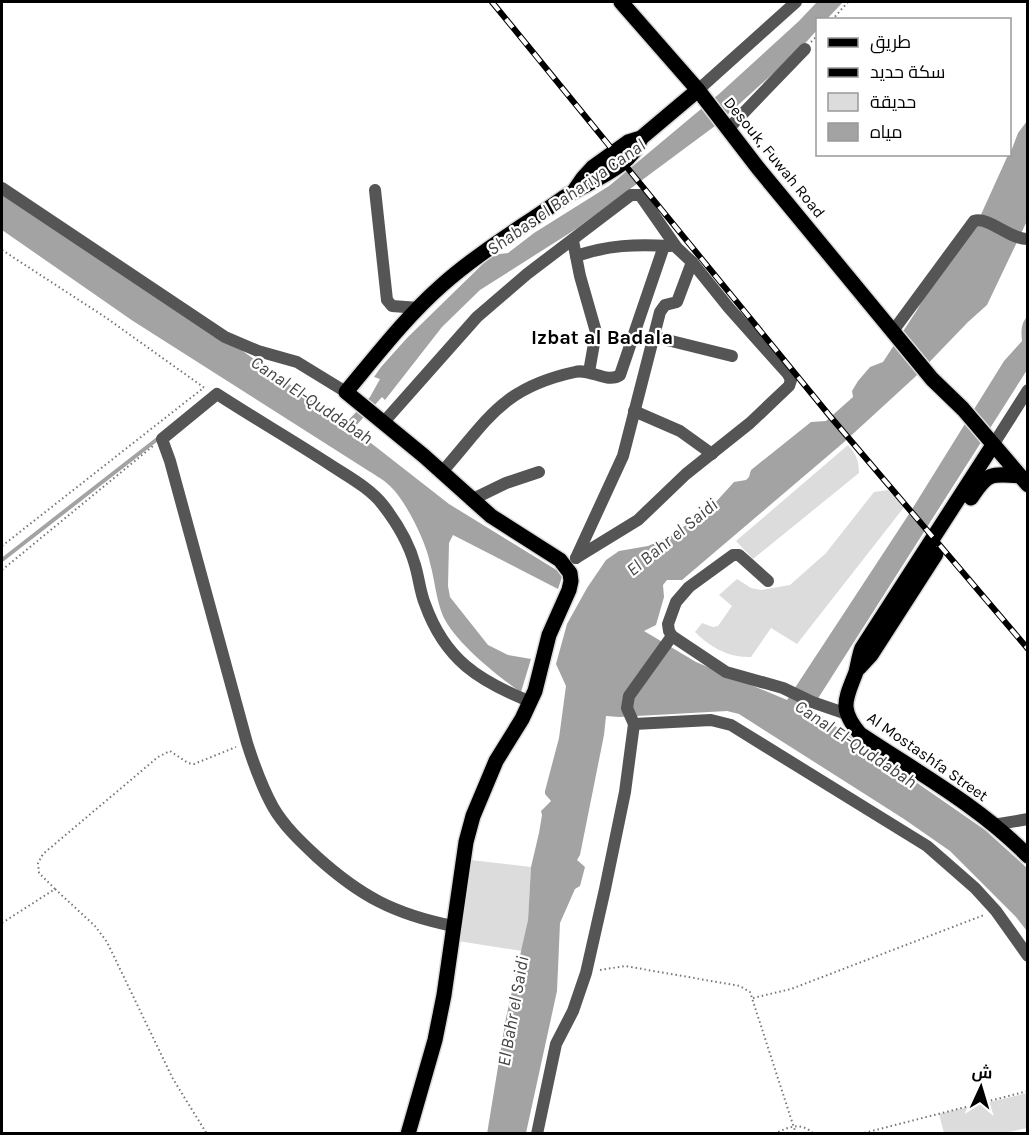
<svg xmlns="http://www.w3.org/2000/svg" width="1029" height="1135" viewBox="0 0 1029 1135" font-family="Karla,Cairo,sans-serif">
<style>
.green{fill:#dcdcdc}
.water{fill:#a3a3a3}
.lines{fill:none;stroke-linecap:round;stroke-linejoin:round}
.stream{stroke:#a3a3a3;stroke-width:4}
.major-casing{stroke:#dbdbdb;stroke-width:18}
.path{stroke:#777;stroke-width:2;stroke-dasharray:1.5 3;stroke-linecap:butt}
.minor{stroke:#555;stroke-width:12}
.major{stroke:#000;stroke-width:15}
.rail-casing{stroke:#000;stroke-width:6}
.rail{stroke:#fff;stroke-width:4;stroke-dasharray:11;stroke-linecap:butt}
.labels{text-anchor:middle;stroke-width:4.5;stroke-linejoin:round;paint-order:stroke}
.street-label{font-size:16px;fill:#000;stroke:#fff}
.water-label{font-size:18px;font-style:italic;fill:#444;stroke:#fff}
.quarter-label{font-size:20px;font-weight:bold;fill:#000;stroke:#fff}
</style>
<rect width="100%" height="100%" fill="#fff"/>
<g class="green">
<path d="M848 445C856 454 859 461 859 473L753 559 736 541Z"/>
<path d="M888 490 905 506 797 644 771 628 751 657C729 658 710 647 695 632L702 623 713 627 718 626 732 606 719 595 737 579 751 588 761 590 790 585 826 553 874 492Z"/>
<polygon points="471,860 531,867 528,920 522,951 458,941"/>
<polygon points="1027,1093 1027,1128 1004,1133 944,1133 939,1114"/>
</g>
<g class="water">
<path d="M817 2H843L827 19 818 20 817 30 800 49 715 126 576 229 480 290 442 327 385 400 382 397 353 429 449 504 563 574 558 589 453 535 449 543 448 586 450 597 488 645 508 655 531 659 521 692C498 677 454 641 443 616 436 599 435 581 430 563 426 542 406 501 390 486 383 479 373 474 364 468L133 321 2 230V190L223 337 345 424 370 397 380 379 374 377 381 367 407 338 492 255 508 253 534 233 609 186 719 94 799 21Z"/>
<path d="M1027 121V221L987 305 968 322 915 377 843 443 682 580H667L663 585 664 597 656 625 644 631 696 662 787 700 909 514 1004 361 1022 341C1021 332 1021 323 1027 317V370L810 711 822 717 985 830 1027 868V931L1016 917 950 851 904 819 739 714 727 711 619 717 606 716 604 735 580 855 577 860 585 867 580 886 575 889 560 923 557 991 526 1133 487 1134 506 1018 528 920 531 867 539 833 542 815 541 811 551 801 545 794V791L559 738 566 686 556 664 567 624 587 588 606 560 619 551 648 546 671 536 714 504 734 482 746 480 749 477 751 470 811 422 826 421 853 397 852 391 858 381 870 367 883 362 917 310 937 274 974 230 1008 155 1010 154 1018 133Z"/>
</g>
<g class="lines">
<polyline class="stream" points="2,560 160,437"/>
<defs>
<g id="major">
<polyline points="621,2 698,90 758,168 932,379 963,409 1028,485"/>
<polyline points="574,191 583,178 593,167 628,142 641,138 698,90"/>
<path d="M993 445 862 648C859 656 858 664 856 672 846 699 838 708 860 734 917 772 979 806 1028 856"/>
<path d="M971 498C987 473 991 473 1020 476"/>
<polyline points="859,668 871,655 936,554"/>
<path d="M408 1134 435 1040 444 995 466 842 473 816 496 761 522 719 535 691 549 635 569 590 571 581 570 573 560 560 491 516 424 456 346 392C376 356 406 317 441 286 478 253 522 227 563 198 587 182 632 168 641 138"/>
</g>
</defs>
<use href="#major" class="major-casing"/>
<g class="path">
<polyline points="832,20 848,2"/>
<polyline points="811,42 818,35"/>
<polyline points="2,250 105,317 206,389"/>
<polyline points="2,546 202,389"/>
<polyline points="2,570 153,446"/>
<polyline points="55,889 39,873 38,863 43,854 158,757 170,751 188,763 194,764 236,747"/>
<polyline points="2,923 55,889 95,926 107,942 173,1079 207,1134"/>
<polyline points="600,970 625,966 740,986 750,992 796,1134"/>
<polyline points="753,998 791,989 984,915"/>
<path d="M774 1134C789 1127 800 1121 814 1134"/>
<polyline points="860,1134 1028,1091"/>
</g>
<g class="minor">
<polyline points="698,90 796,2"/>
<polyline points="729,128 805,49"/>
<polyline points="2,188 225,337 258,351 297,362 346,392"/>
<polyline points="375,190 387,300 392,306 419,308"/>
<polyline points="573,241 580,276 596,332 589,372"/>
<path d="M576 256C608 245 636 244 670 246"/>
<path d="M893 331 974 221C989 216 1010 240 1028 239"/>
<polyline points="655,337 732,356"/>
<polyline points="634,411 680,431 712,454"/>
<polyline points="383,423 477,317 527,274 631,195 640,195 677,248 692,262 729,308 788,374 791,380 789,386 750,423 686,474 638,520 576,558"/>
<polyline points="993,445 1028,390"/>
<path d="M442 472C488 420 501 388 575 372 590 368 607 384 620 375L664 246"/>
<polyline points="471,500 506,483 539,472"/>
<polyline points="576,558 623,456 660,312 665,305 677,302 692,262"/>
<polyline points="768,581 739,555 733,555 689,587 676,602 668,624 669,631 672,636 726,672 783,688 812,702 847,714"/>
<polyline points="634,724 711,720 731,725 927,846 975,888 996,911 1028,956"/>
<polyline points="993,825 1028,819"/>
<path d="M453 926C394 914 360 896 316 856 300 841 284 826 273 807 262 787 254 765 247 743L170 461 162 439 217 394C254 418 292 440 329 464 347 476 370 488 383 505 397 523 409 543 415 565 419 578 420 592 425 604 445 660 479 681 531 702"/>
<polyline points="537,1134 556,1044 573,1011 586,973 605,889 625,792 634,724 627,708 629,696 672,636"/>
</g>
<use href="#major" class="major"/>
<defs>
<polyline id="rail" points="492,2 829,415 1028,649"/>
</defs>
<use href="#rail" class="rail-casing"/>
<use href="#rail" class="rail"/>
</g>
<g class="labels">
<g class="street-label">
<text transform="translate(775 157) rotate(51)" y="6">Desouk, Fuwah Road</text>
<text transform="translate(928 756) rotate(35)" y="6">Al Mostashfa Street</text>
</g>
<g class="water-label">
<text transform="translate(566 197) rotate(-35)" y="6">Shabas el Bahariya Canal</text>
<text transform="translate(312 400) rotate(34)" y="6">Canal El-Quddabah</text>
<text transform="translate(672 537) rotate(-39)" y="6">El Bahr el Saidi</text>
<text transform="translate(856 744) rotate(34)" y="6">Canal El-Quddabah</text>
<text transform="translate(513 1011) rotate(-80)" y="6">El Bahr el Saidi</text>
</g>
<g class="quarter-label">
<text x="602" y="344">Izbat al Badala</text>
</g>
</g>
<rect width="1029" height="1135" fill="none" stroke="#000000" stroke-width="6"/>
<rect x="816" y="18" width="195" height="138" fill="#ffffff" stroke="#999999" stroke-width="1.5"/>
<rect x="828" y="38" width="30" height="9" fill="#000000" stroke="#999999" stroke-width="1.5"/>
<text x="870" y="48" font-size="18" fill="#000000">طريق</text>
<rect x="828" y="68" width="30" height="9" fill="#000000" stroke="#999999" stroke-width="1.5"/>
<text x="870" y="78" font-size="18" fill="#000000">سكة حديد</text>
<rect x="828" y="93" width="30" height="18" fill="#dcdcdc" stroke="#999999" stroke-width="1.5"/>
<text x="870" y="108" font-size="18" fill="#000000">حديقة</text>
<rect x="828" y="123" width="30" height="18" fill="#a3a3a3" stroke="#999999" stroke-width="1.5"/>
<text x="870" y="138" font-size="18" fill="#000000">مياه</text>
<g transform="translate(981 1087) rotate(4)" stroke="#ffffff" stroke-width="4.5" paint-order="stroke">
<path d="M0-4.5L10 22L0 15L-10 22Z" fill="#000000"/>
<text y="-9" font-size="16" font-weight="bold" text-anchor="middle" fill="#000000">ش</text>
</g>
</svg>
